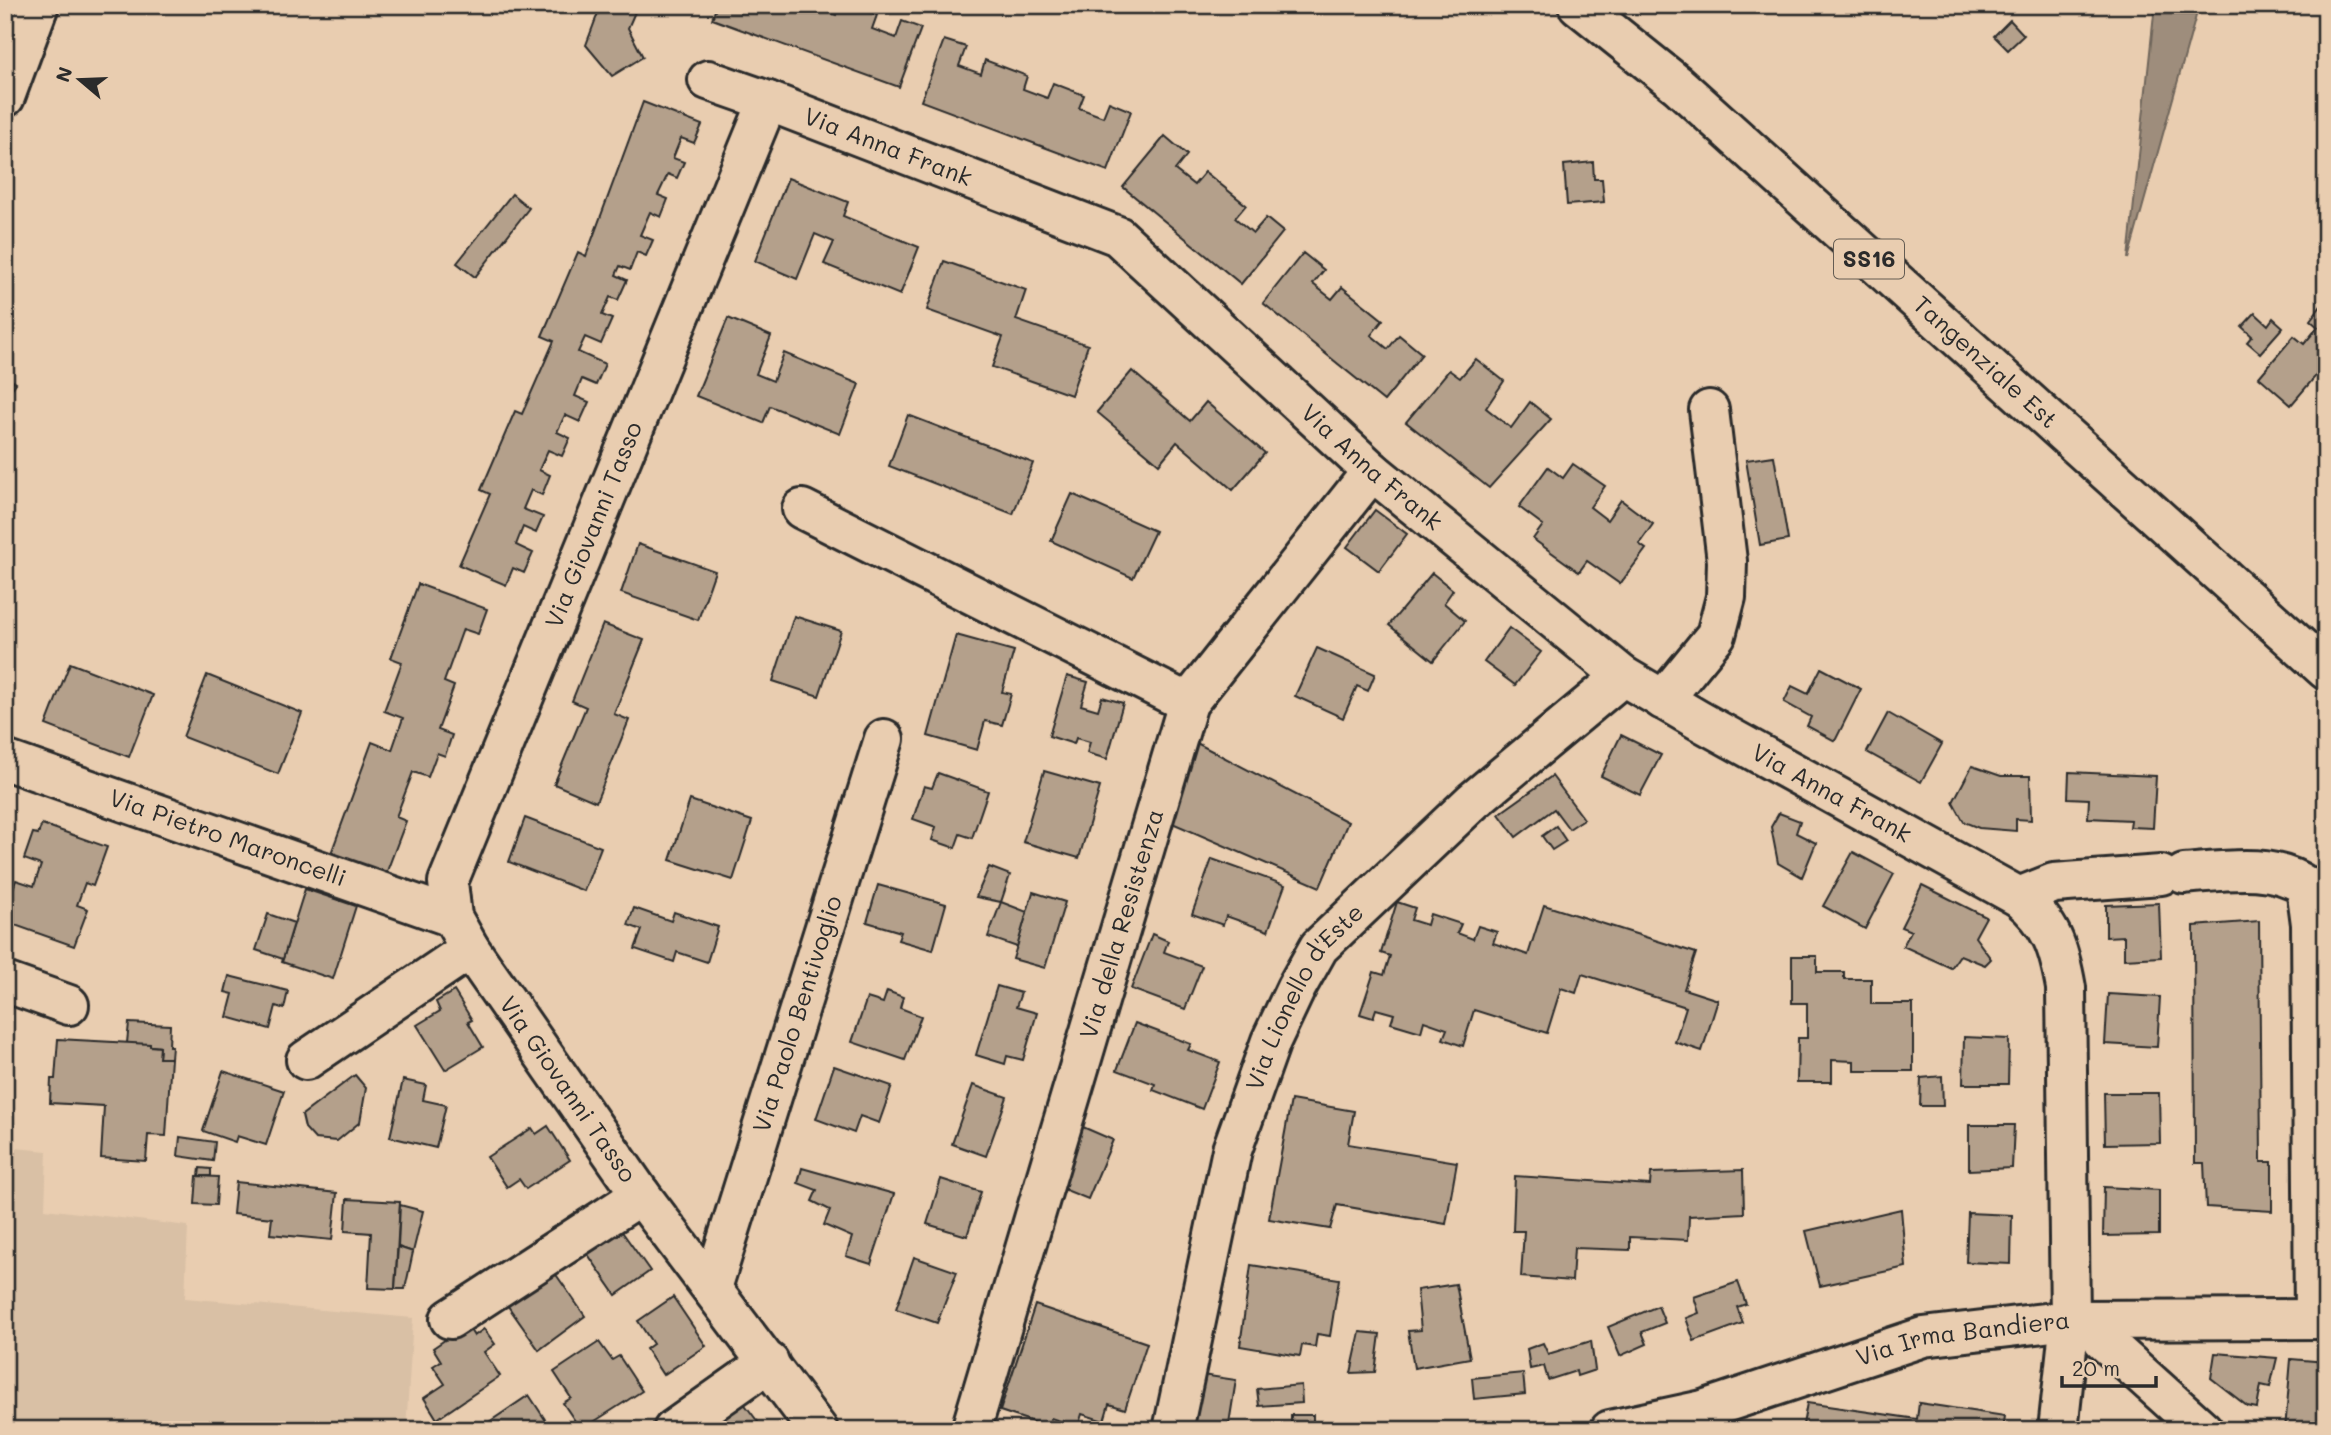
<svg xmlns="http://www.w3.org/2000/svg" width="2331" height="1435" viewBox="0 0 2331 1435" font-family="Mali,sans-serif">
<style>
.built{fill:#d9c0a5}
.water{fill:#9e8d7b;stroke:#70665b;stroke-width:2}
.building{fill:#b4a08b;stroke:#2b2b2b;stroke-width:2}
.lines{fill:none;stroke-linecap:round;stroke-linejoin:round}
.minor-casing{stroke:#2b2b2b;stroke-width:44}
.primary-casing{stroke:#2b2b2b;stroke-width:44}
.minor{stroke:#e9cdb0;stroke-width:38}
.primary{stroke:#e9cdb0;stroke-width:38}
.labels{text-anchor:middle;stroke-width:7;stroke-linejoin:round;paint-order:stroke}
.shield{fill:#e9cdb0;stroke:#645c53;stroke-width:2}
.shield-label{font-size:23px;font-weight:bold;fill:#2b2b2b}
.street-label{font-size:24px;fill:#2b2b2b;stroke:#e9cdb0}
</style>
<rect width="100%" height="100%" fill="#e9cdb0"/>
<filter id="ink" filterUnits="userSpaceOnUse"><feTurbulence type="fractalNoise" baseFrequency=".0143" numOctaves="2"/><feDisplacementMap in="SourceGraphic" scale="14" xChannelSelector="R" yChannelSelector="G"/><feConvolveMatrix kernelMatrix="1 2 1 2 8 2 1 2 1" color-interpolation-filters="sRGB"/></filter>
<g filter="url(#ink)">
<polygon class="built" points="5,1147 47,1151 45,1209 188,1226 185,1298 413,1318 406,1430 5,1430"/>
<polygon class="water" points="2155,5 2199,5 2128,259"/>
<g class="building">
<polygon points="601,5 638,5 628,28 643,57 612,76 586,45"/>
<polygon points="717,5 811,5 836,15 839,5 850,5 877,15 872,29 896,38 902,21 921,28 899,87 712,19"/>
<polygon points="2010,20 2024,35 2008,50 1994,36"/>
<polygon points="944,40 966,47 959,66 981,74 985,60 1027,76 1023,89 1047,98 1053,83 1084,95 1079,108 1103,117 1109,102 1131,111 1108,171 921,101"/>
<polygon points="643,102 702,125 694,143 681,138 673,158 684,162 677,178 668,174 658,195 668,199 661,217 650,212 640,235 653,240 646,256 637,252 630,270 620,266 616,275 627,280 618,300 610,297 602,315 612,319 601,344 585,337 578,352 605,364 596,385 582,379 575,396 589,402 580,422 565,415 557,432 570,438 562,456 548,450 539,470 550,475 542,495 531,490 523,509 543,517 536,533 523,527 516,545 533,553 524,573 513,568 506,585 459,565 490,494 481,490 515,411 522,414 554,341 542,336 578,252 586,256"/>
<polygon points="1165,136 1187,155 1175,170 1194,185 1205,172 1246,205 1235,218 1253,233 1266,218 1283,232 1241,284 1123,187"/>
<polygon points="1593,162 1594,179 1602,179 1604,202 1567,205 1564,165"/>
<polygon points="788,178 848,202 843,216 919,247 900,295 824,264 834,242 815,234 797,279 755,261"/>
<polygon points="512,194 529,208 475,277 457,263"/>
<polygon points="1303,253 1324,270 1313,284 1332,299 1342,287 1383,320 1371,335 1388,349 1399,335 1422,354 1384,401 1263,303"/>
<polygon points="944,261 1026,290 1016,320 1088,345 1071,395 992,367 1003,337 927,310"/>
<polygon points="2321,306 2326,310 2326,364 2291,405 2259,377 2294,336 2304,344 2318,327 2310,320"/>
<polygon points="2255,313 2268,325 2273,318 2283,327 2260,353 2247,342 2252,336 2242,327"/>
<polygon points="728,318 771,336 756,374 773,381 784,353 859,384 840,434 770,406 763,423 696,396"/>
<polygon points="1476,359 1504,381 1486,408 1511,428 1530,402 1551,419 1489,488 1406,422 1449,370 1460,378"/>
<polygon points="1132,371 1190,421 1206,402 1265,453 1233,490 1177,442 1159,464 1097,412"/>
<polygon points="5,376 16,383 5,398"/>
<polygon points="908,415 1033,463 1013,514 889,466"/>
<polygon points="1774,456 1788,540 1760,545 1746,460"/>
<polygon points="1573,464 1605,486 1590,507 1607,520 1621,500 1653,524 1639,544 1646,549 1620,584 1587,561 1579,572 1533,539 1543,525 1519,507 1548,467 1563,478"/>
<polygon points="1072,494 1155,531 1133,578 1051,541"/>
<polygon points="1375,510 1407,534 1379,571 1347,547"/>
<polygon points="638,544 715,571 698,620 621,593"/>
<polygon points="1432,573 1453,590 1444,603 1465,621 1433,661 1389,625"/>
<polygon points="418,584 487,609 478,634 463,629 444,682 454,686 438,730 452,735 445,756 437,753 428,777 413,772 396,817 406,821 384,879 329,859 372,742 392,750 403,718 384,711 402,662 391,658"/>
<polygon points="794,616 841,631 819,696 773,681"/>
<polygon points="603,624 644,640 614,714 629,720 596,802 554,784 586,707 572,701"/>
<polygon points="1509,628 1541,652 1515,685 1484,662"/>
<polygon points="956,635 1014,651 1002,692 1011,694 1002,725 985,721 977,750 928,736"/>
<polygon points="1317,648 1375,674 1368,691 1357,686 1343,718 1295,696"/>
<polygon points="70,663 153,695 129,757 46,725"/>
<polygon points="1821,668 1861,689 1835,741 1807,726 1811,717 1784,702 1792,686 1808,694"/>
<polygon points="207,675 302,713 278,774 183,737"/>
<polygon points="1067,676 1088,682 1081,705 1098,710 1102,697 1123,703 1107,759 1087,753 1090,742 1076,738 1074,744 1049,736"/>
<polygon points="1888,713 1942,744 1921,782 1867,752"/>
<polygon points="1621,735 1661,755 1640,795 1601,776"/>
<polygon points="1189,739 1348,822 1320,887 1156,816"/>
<polygon points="1972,766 2001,776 2030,776 2031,820 2016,819 2016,831 1979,828 1964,822 1953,802"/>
<polygon points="1044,771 1100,787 1079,858 1023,842"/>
<polygon points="2069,772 2156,776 2153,828 2130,827 2131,820 2088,818 2089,799 2068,798"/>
<polygon points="938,773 988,791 972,838 960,834 955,848 932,840 936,827 913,819 924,786 932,788"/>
<polygon points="1552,776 1584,819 1569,829 1554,809 1516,837 1499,814"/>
<polygon points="690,800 752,821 733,880 670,860"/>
<polygon points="1779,813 1800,821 1796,833 1816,843 1802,877 1778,863 1771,827"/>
<polygon points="525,818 601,847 584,891 509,862"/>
<polygon points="42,824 107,847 93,886 85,883 77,905 88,909 74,946 9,923 14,909 7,907 16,880 34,886 41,865 24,859 33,833 38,834"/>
<polygon points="1556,826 1566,841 1552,850 1542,836"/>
<polygon points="1853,852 1894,874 1865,929 1823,906"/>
<polygon points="1212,859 1285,885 1268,931 1226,916 1223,925 1192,914"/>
<polygon points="989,867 1010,875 1001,902 976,897"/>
<polygon points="878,885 946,904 933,950 898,940 901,932 867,922"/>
<polygon points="1922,885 1986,917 1975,937 1991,959 1985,965 1960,955 1951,968 1903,946 1911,931 1901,927"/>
<polygon points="305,889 356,906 333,979 282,962"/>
<polygon points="1033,892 1065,902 1045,968 1013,959"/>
<polygon points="1001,902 1027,912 1017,947 988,937"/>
<polygon points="1397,902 1415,908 1411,920 1427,925 1430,914 1461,924 1457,933 1473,939 1478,926 1497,932 1493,943 1528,955 1544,905 1696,953 1684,989 1718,1000 1702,1051 1675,1042 1686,1007 1582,974 1576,993 1561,988 1547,1033 1474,1010 1463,1046 1443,1039 1447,1029 1424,1021 1421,1032 1391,1023 1394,1014 1376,1009 1373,1018 1360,1014 1374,972 1384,975 1390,956 1381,953"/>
<polygon points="2159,903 2161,957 2124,959 2124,936 2106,937 2106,905"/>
<polygon points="634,908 671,921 674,912 718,927 707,962 677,952 674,962 635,949 642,930 628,925"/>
<polygon points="268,914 294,923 283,959 256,950"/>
<polygon points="2259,921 2261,1162 2272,1162 2272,1211 2206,1207 2204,1163 2195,1163 2194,926"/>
<polygon points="1152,934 1168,941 1164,952 1202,966 1185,1009 1131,989"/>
<polygon points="1792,956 1817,956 1817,972 1844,972 1844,979 1871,979 1871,1004 1913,1004 1913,1071 1854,1071 1854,1061 1832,1060 1832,1082 1797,1082 1798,1038 1807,1038 1807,1003 1792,1003"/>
<polygon points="229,976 288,991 284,1009 276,1006 270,1029 227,1017 233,994 225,992"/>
<polygon points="997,986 1021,993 1016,1007 1037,1013 1023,1060 1007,1056 1005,1064 976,1055"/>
<polygon points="454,991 472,1020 468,1022 483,1047 445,1070 417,1025 440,1011 436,1002"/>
<polygon points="887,991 903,997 900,1008 921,1016 905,1060 852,1042 867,998 883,1003"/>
<polygon points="2108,994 2160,997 2157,1047 2105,1044"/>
<polygon points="129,1023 170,1025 169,1046 172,1046 171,1058 159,1058 160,1047 127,1043"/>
<polygon points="1135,1023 1191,1044 1188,1050 1220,1062 1202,1109 1153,1090 1155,1084 1117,1070"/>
<polygon points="1964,1037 2009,1039 2008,1084 1963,1084"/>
<polygon points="58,1039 150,1044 150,1046 160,1047 159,1058 171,1058 166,1136 148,1135 146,1161 101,1158 104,1106 50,1103 51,1079 55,1079"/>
<polygon points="834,1066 892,1086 879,1123 860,1116 854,1133 816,1119"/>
<polygon points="223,1071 284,1091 266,1145 237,1136 235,1142 203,1131"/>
<polygon points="355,1075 366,1088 360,1122 337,1141 315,1139 305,1128 302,1115"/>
<polygon points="1942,1076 1943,1106 1920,1106 1921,1078"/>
<polygon points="403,1080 426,1085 423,1100 446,1105 436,1148 390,1137"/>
<polygon points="973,1085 1007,1097 986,1156 952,1144"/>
<polygon points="2104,1093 2159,1093 2160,1143 2105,1144"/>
<polygon points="1291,1100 1354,1111 1348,1144 1457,1162 1446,1224 1337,1205 1330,1229 1269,1219"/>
<polygon points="1076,1124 1113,1140 1088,1199 1051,1184"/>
<polygon points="1969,1125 2014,1125 2012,1168 1969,1170"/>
<polygon points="548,1126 570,1160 526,1189 519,1179 507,1187 487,1157 532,1128 536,1134"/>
<polygon points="180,1137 215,1142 213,1161 178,1156"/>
<polygon points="200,1168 211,1169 211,1176 199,1176"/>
<polygon points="802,1168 894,1194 871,1264 846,1256 852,1237 824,1225 830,1210 812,1201 817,1190 798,1183"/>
<polygon points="1743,1170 1744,1213 1689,1216 1688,1240 1630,1237 1630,1250 1574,1248 1572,1281 1521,1277 1524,1231 1513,1231 1515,1176 1650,1185 1651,1173"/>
<polygon points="197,1176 218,1177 216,1205 195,1204"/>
<polygon points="941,1179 981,1192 967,1236 927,1224"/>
<polygon points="236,1182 337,1193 332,1240 270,1234 272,1218 233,1214"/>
<polygon points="2104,1187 2159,1190 2159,1235 2103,1236"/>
<polygon points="347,1199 400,1202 395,1289 368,1288 371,1233 345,1231"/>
<polygon points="400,1205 423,1211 413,1252 398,1247"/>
<polygon points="1901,1209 1906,1267 1820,1286 1806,1231"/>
<polygon points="1968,1213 2012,1215 2011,1264 1966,1262"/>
<polygon points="613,1219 650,1271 616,1295 580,1243"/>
<polygon points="398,1247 413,1252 405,1289 395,1289"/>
<polygon points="914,1257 957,1272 937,1323 896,1309"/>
<polygon points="1251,1265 1339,1279 1330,1336 1317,1334 1315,1347 1302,1345 1300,1356 1240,1346"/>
<polygon points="550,1266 585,1316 539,1350 503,1299"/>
<polygon points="1738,1282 1746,1304 1737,1307 1743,1323 1694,1341 1686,1318 1699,1313 1694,1297"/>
<polygon points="1456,1284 1470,1358 1414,1368 1408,1331 1421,1330 1417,1290"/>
<polygon points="673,1297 706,1346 663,1375 646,1349 653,1344 638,1321"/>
<polygon points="1035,1305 1147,1343 1125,1409 1109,1404 1104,1421 1082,1414 1078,1427 1051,1418 1048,1427 1000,1411"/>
<polygon points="1658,1306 1665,1323 1642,1332 1647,1344 1620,1356 1608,1327"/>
<polygon points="467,1325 474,1336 484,1329 495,1344 484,1352 500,1376 437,1419 424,1398 445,1384 433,1366 441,1361 433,1348"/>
<polygon points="1360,1332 1380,1334 1375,1372 1351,1373"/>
<polygon points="1591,1341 1595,1370 1577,1376 1576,1371 1548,1380 1544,1366 1530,1369 1527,1349 1543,1343 1548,1354"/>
<polygon points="599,1342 612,1360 619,1356 642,1391 581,1430 563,1403 571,1398 554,1372"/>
<polygon points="2215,1353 2277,1358 2270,1387 2261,1385 2257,1408 2247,1406 2211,1378"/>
<polygon points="2291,1359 2326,1362 2326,1430 2285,1430"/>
<polygon points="1523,1373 1525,1394 1474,1399 1472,1378"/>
<polygon points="1202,1375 1236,1380 1228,1430 1193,1430"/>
<polygon points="1301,1385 1302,1403 1259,1406 1257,1389"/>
<polygon points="737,1394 764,1430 710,1430 703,1420"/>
<polygon points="529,1395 552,1430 494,1430 489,1422"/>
<polygon points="1807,1403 1917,1419 1919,1403 2005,1416 2003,1430 1802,1430"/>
<rect x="1291" y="1415" width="22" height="15"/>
</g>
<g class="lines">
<defs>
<g id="minor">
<path id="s1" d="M708 80 768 101 1118 236 1372 471 1623 676 1700 721 2019 897C2052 924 2059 948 2066 988L2070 1320 2058 1430"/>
<polyline points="5,97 39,5"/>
<path id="s2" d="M768 101 448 882 452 917 470 949 641 1195 818 1430"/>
<polyline points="802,509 1188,703"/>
<polyline points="1663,700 1716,635 1726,597 1727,561 1709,410"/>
<path id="s3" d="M5 760 452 917"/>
<path d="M2184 874C2224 871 2271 862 2306 886L2311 924 2314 1319"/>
<polyline points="2019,897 2054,883 2161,875"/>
<polyline points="5,982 69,1005"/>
<polyline points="306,1060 470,949"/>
<path id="s4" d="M712 1288 884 739"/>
<polyline points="450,1319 641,1195"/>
<polyline points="2096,1321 2103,1340 2203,1430"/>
<polyline points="673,1430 769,1362"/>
<path id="s5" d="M971 1430 1188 703 1372 471"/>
<path id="s6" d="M1173 1430 1232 1150 1271 1041 1296 988 1319 947 1473 801 1623 676"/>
<path id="s7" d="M1610 1430 1703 1410 1923 1337 2070 1320 2326 1319"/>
</g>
<g id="primary">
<path id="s8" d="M1578 5 1678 85 2326 670"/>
</g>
</defs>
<use href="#minor" class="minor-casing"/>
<use href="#primary" class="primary-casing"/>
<use href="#minor" class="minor"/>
<use href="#primary" class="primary"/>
</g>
</g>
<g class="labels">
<rect class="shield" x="1834" y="239.5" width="70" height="39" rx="5"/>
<g class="shield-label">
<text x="1869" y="267">SS16</text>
</g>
<g class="street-label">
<text dy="8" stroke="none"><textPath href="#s1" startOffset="192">Via Anna Frank</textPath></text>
<text dy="8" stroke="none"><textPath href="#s8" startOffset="542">Tangenziale Est</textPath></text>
<text dy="8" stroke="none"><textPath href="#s1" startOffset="782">Via Anna Frank</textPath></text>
<text transform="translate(594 525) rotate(-68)" y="8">Via Giovanni Tasso</text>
<text dy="8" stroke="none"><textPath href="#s1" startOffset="1348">Via Anna Frank</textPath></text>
<text dy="8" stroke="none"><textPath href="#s3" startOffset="236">Via Pietro Maroncelli</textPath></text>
<text dy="8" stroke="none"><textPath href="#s5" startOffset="528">Via della Resistenza</textPath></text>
<text dy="8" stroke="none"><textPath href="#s6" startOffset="457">Via Lionello d'Este</textPath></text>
<text dy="8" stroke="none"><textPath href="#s4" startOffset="287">Via Paolo Bentivoglio</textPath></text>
<text dy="8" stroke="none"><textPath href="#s2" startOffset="1087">Via Giovanni Tasso</textPath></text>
<text dy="8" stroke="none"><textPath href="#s7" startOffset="366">Via Irma Bandiera</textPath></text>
</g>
</g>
<rect width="2331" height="1435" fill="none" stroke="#e9cdb0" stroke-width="28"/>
<rect x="14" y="14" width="2303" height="1407" fill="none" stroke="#2b2b2b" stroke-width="2.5" filter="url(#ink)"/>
<g transform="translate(80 80) rotate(289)" stroke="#e9cdb0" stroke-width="5" paint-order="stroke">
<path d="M0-5L12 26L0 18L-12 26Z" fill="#2b2b2b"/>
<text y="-10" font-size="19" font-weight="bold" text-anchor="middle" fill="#2b2b2b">N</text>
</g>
<path d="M2062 1376v10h94v-10" fill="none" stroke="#2b2b2b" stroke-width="3.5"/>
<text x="2072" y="1376" font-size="21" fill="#2b2b2b" stroke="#e9cdb0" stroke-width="5" paint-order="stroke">20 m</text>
</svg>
